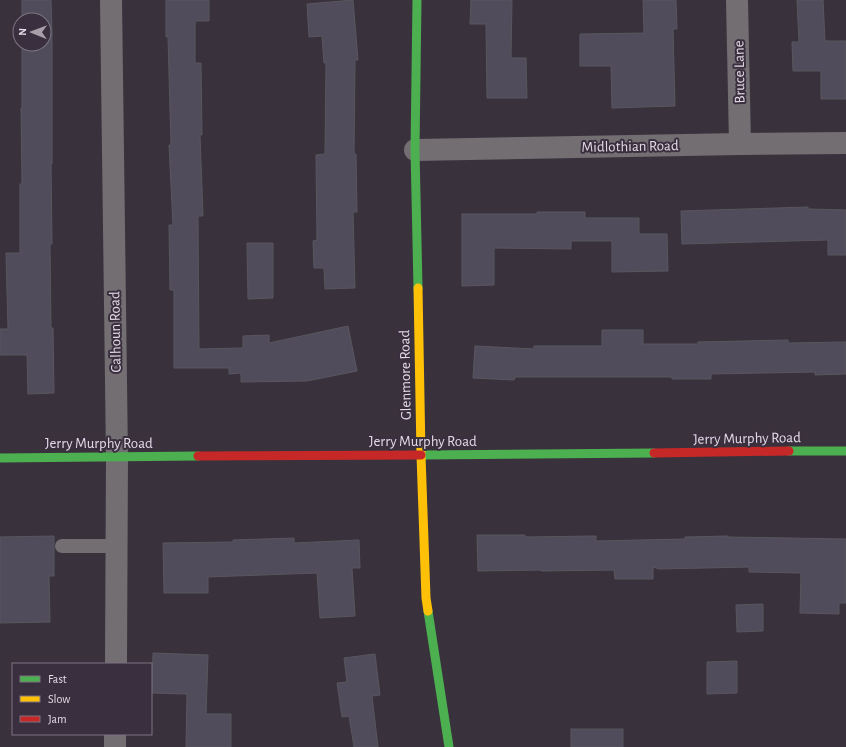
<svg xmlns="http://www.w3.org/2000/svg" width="846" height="747" viewBox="0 0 846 747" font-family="'Alegreya Sans',sans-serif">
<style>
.building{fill:#514c5b;stroke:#59565e}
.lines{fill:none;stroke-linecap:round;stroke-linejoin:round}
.lane{stroke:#726e72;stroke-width:14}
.street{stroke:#726e72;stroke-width:22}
.fast{stroke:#4caf50;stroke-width:9}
.slow{stroke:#ffc107;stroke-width:9}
.jam{stroke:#c62828;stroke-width:9}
.labels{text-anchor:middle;stroke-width:4;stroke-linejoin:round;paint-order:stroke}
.street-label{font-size:15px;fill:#e1dae5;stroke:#3a2f3f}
</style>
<rect width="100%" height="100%" fill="#39323c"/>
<g class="building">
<polygon points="22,0 51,0 52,31 52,164 51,164 52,244 50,244 51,328 53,328 54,393 28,394 27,355 0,355 0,329 8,329 6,253 20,253 20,184 22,184 21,108 22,108 22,44 44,44 44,20 22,20"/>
<polygon points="166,0 209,0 209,21 195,21 195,63 201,63 202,135 200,135 203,216 198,216 199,349 243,348 243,336 269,335 269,343 348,326 357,371 307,381 241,382 241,373 229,374 229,368 174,368 174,290 170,290 169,225 173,225 169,145 171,145 168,37 166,37"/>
<polygon points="353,0 358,60 355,60 354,154 356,154 357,212 353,212 355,288 325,289 324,268 314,268 313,241 317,240 316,155 325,154 326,63 324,63 322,36 309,37 307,4"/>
<polygon points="471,0 512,0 511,58 526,58 527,98 487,98 486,24 470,24"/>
<polygon points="643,0 676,0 677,29 673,29 675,106 612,108 611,66 580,66 580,34 644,33"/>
<polygon points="797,0 823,0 825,41 846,41 846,99 821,99 821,71 793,71 792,42 799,42"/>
<polygon points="808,207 808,209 846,210 846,255 828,255 828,240 682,244 681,211"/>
<polygon points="537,212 585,212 585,218 639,218 639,234 667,234 668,271 612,272 612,241 571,241 571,249 494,248 494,285 462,286 462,214 537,214"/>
<polygon points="247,243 273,243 273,298 248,299"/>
<polygon points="602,330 643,330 643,344 698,344 698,342 788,340 788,343 846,342 846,374 815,375 815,372 711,374 711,379 672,379 672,377 515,377 514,380 473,378 475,346 534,349 534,346 602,346"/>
<polygon points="477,535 525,535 525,537 596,536 596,541 685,539 685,537 728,536 728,537 846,539 846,603 839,603 839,614 800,613 801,573 749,572 749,567 659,569 653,567 653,579 615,579 614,570 541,571 541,570 478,571"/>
<polygon points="54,536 54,576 49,576 50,622 0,623 0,537"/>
<polygon points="294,538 294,543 359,540 360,568 352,568 355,616 320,618 317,573 208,577 208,593 164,593 163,543 233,542 233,540"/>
<polygon points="763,604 763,631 737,632 736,605"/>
<polygon points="153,653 208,655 206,714 231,714 231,747 186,747 187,694 152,693"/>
<polygon points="375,654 380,695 372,696 378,747 354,747 349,716 342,717 337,683 347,682 344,658"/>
<polygon points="737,661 737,693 707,694 707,662"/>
<rect x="571" y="729" width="52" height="18"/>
</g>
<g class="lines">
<polyline class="lane" points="62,546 116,546"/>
<g class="street">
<polyline points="111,0 117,457 116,664"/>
<polyline points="737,0 740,144"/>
<polyline points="415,150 740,144 846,143"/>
<polyline points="115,747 115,734"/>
</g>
<g class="fast">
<polyline points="417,0 415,150 418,288"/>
<polyline points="789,451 846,451"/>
<polyline points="421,455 654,453"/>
<polyline points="0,458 198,456"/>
<polyline points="428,611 449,747"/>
</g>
<polyline class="slow" points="418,288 421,455 426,598 428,611"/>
<g class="jam">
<polyline points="654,453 789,451"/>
<polyline points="198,456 421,455"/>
</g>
</g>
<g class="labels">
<g class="street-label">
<text transform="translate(739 72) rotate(-91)" y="5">Bruce Lane</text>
<text transform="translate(630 146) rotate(-1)" y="5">Midlothian Road</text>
<text transform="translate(115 332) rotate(-91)" y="5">Calhoun Road</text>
<text transform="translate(405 375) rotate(-91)" y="5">Glenmore Road</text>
<text transform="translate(747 438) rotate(-1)" y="5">Jerry Murphy Road</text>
<text x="423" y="446">Jerry Murphy Road</text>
<text x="99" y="448">Jerry Murphy Road</text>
</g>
</g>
<rect x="12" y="663" width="140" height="72" fill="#3a2f3f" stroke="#7d7381"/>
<rect x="20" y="676" width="20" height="6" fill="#4caf50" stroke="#7d7381"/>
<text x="48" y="683" font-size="12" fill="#e1dae5">Fast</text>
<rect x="20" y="696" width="20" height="6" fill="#ffc107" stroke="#7d7381"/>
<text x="48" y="703" font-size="12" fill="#e1dae5">Slow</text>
<rect x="20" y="716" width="20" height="6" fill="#c62828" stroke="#7d7381"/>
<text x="48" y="723" font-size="12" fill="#e1dae5">Jam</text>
<g transform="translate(32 32) rotate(271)"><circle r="19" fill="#3a2f3f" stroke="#7d7381"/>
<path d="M0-3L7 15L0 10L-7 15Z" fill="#a69faa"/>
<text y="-6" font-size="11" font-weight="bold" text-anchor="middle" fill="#e1dae5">N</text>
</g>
</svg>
